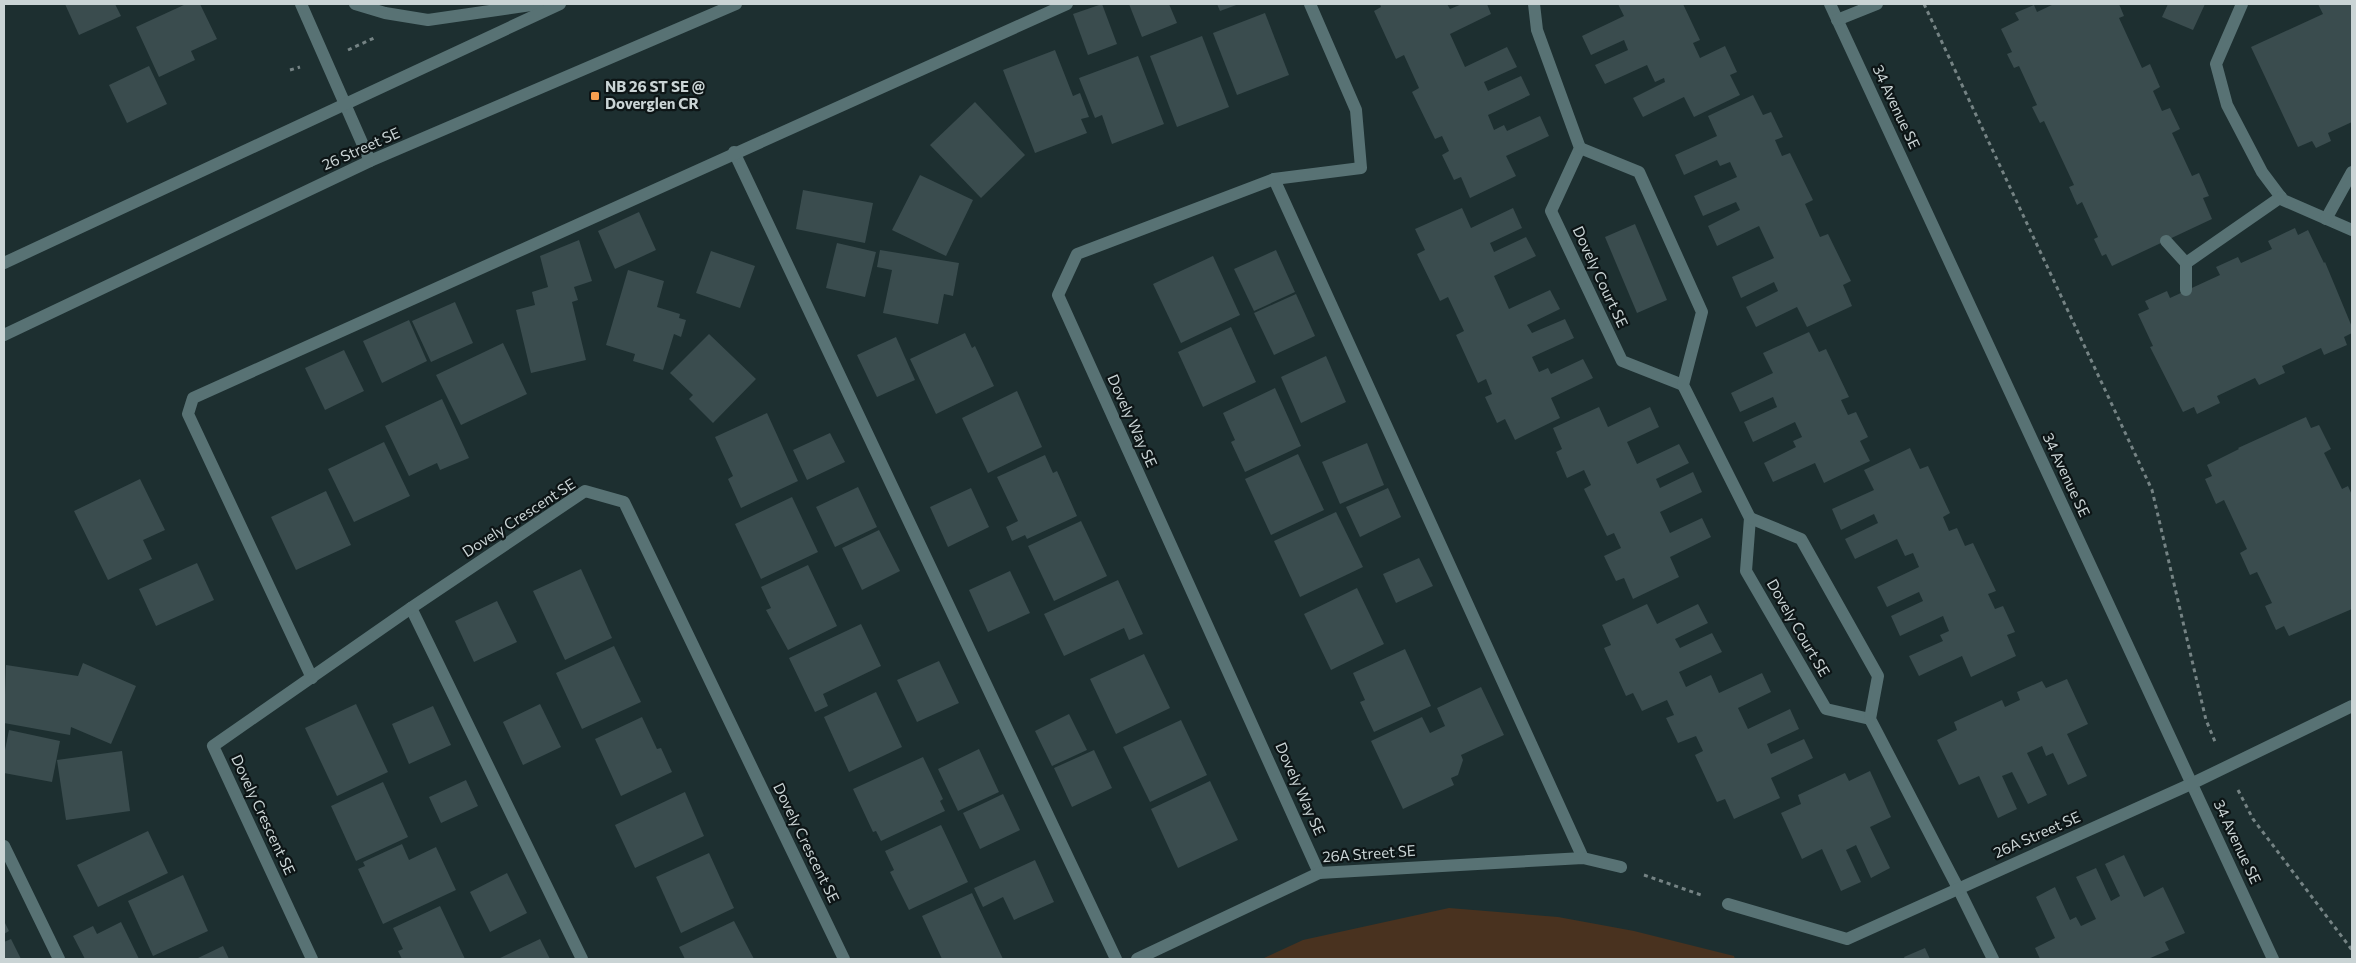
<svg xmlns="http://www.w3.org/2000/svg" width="2356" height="963" viewBox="0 0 2356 963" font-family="Commissioner,sans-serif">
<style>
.green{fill:#49321f}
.building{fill:#3a4c4e}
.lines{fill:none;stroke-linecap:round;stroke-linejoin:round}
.path{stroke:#758384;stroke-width:3;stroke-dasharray:4 4;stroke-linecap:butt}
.minor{stroke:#587274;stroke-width:12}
.poi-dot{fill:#fa9f4f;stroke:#0d1516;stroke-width:2}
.labels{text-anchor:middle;stroke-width:4.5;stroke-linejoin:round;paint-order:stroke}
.poi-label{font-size:15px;font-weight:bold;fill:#cad4d5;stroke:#0d1516;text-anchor:start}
.street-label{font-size:15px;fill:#cad4d5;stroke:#0d1516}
</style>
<rect width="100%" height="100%" fill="#1d2f30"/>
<polygon class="green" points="1449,908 1558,917 1634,931 1734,956 1735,959 1262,959 1303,940"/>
<g class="building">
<polygon points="65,4 115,4 121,16 79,35"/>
<polygon points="186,4 200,4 217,39 191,51 195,60 159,77 136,27"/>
<polygon points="1102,4 1117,44 1088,55 1073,14"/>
<polygon points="1129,4 1169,4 1177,23 1142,37"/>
<polygon points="1217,4 1239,4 1220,11"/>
<polygon points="1380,4 1447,4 1450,9 1462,4 1487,4 1491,14 1450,34 1465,67 1507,47 1517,67 1484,82 1488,91 1521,76 1530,95 1488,115 1494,130 1504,125 1507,131 1540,116 1549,136 1506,156 1516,176 1470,198 1461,177 1454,180 1442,155 1449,151 1442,136 1435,139 1412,92 1419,88 1404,55 1396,59 1374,11 1381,7"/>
<polygon points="1618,4 1683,4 1700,40 1693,43 1700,58 1725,46 1737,72 1730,75 1740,95 1694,117 1684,97 1643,117 1633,98 1665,82 1664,78 1655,82 1647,65 1605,84 1595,65 1628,50 1624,40 1591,55 1582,36 1624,16"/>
<polygon points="2054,4 2119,4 2124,16 2119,18 2142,68 2150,64 2160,87 2153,91 2162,111 2170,108 2180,129 2172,133 2192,176 2199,173 2209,196 2203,198 2212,219 2112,266 2106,254 2102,256 2094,239 2098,237 2082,202 2077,205 2069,187 2074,185 2044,121 2040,123 2032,107 2037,105 2019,66 2014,68 2007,54 2012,52 2001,29 2019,20 2015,13 2034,5 2037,12"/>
<polygon points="2168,4 2205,4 2193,30 2162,17"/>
<polygon points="2318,4 2352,4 2352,122 2328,133 2331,141 2316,148 2312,141 2298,147 2251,47 2323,14"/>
<polygon points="1265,13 1289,75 1237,95 1213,33"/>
<polygon points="1202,36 1229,107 1177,127 1150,56"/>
<polygon points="1055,50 1073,96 1080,93 1089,117 1081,119 1087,133 1035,153 1003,70"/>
<polygon points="1138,56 1164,124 1112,144 1102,115 1095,118 1079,78"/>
<polygon points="149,66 167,104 127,123 109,85"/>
<polygon points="1753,95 1763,115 1771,112 1783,137 1775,140 1782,156 1790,153 1813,200 1805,204 1820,237 1828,234 1851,281 1843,285 1852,306 1807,327 1797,307 1756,327 1746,307 1778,291 1774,282 1741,298 1732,277 1774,258 1759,226 1717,246 1708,226 1740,210 1736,202 1703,216 1694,196 1737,177 1730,162 1720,166 1717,160 1684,175 1675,155 1717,136 1708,116"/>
<polygon points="975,102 1025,155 981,198 930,145"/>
<polygon points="920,175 973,200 946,256 892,230"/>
<polygon points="803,190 873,203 865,243 796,229"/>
<polygon points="1462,208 1471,228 1513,208 1522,228 1490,243 1494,252 1526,237 1536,256 1494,276 1509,309 1550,290 1560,309 1527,325 1532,333 1565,319 1574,338 1532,357 1539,372 1548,368 1551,374 1583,359 1593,378 1551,398 1560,418 1515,440 1505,419 1497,423 1485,397 1492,394 1486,379 1478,383 1456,335 1464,331 1448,297 1440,301 1417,254 1425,250 1415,229"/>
<polygon points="639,212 656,250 615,269 598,231"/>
<polygon points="1635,224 1667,300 1637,313 1605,237"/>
<polygon points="2295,228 2298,235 2308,230 2324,263 2325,262 2352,327 2352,333 2344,337 2347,345 2324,355 2321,348 2282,366 2285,373 2259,385 2255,378 2217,396 2220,403 2197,414 2194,407 2183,412 2150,347 2153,346 2138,314 2149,309 2145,301 2167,291 2170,298 2220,275 2216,267 2238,257 2241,263 2272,249 2268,241"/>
<polygon points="579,240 592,281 574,287 578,300 572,302 586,360 531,373 516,310 535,305 532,292 548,287 540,256"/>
<polygon points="837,243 876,252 865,297 826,288"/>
<polygon points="880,250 959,263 953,296 944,294 938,324 883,313 892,270 877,267"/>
<polygon points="1276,250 1295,292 1254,311 1234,269"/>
<polygon points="711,251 755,266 740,308 696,293"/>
<polygon points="1213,256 1240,315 1181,343 1153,284"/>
<polygon points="628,270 664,281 657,307 680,314 679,318 686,320 681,337 674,334 663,370 633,361 635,354 606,345"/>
<polygon points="1296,294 1315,336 1274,355 1254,313"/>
<polygon points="455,302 473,343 431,362 412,321"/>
<polygon points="409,320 427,361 382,383 363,341"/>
<polygon points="1231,327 1256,382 1203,407 1178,352"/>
<polygon points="1809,332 1819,352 1826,349 1849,397 1841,400 1848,415 1856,412 1868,437 1860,441 1870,461 1824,483 1815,463 1773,482 1764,463 1796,447 1793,441 1802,437 1795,422 1753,442 1744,422 1777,407 1773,397 1740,412 1731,393 1773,373 1763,353"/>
<polygon points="965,333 972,348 975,346 994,386 936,414 910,359"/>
<polygon points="709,334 756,379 713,423 689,399 693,395 670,373"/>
<polygon points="896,337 915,380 877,397 857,355"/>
<polygon points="503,343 527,394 461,425 436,375"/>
<polygon points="344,350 364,391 325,410 305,368"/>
<polygon points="1326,356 1346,402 1301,423 1281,377"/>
<polygon points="1275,388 1301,446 1245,472 1231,442 1235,440 1223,413"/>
<polygon points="1017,391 1042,447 988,473 962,418"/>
<polygon points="442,399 469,458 440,470 437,463 409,476 385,426"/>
<polygon points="1599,407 1608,427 1650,407 1659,427 1627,442 1637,464 1679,444 1689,463 1656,479 1660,488 1693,472 1702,492 1660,512 1670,533 1702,518 1711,537 1670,557 1679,577 1633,599 1624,578 1616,581 1604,556 1621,548 1614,533 1607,536 1584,489 1591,485 1584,470 1567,478 1556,452 1562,449 1553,428"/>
<polygon points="767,413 798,481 741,508 728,479 733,476 715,437"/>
<polygon points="2306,417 2311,428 2319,425 2331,449 2324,453 2342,489 2348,486 2352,495 2352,609 2289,636 2284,626 2276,630 2265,606 2272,603 2257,572 2250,575 2240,553 2247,549 2224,500 2216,504 2205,479 2212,476 2207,465 2239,449 2238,448"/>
<polygon points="830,433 845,462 807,480 793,450"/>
<polygon points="384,442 410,496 354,522 328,469"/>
<polygon points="1367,443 1384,485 1340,504 1322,462"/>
<polygon points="1910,448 1920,469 1928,466 1950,513 1943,517 1949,531 1957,528 1965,546 1973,543 1996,591 1988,594 1995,609 2003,606 2015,632 2007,635 2016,656 1971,677 1962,656 1919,676 1909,656 1943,641 1940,635 1949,631 1943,616 1900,636 1891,616 1923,601 1919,592 1887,607 1877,587 1919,567 1913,553 1905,556 1897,539 1855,559 1845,539 1878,523 1874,514 1841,530 1832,509 1874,490 1864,470"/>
<polygon points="1298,454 1324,510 1271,535 1245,479"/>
<polygon points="1045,455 1053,473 1057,471 1077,516 1027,539 1025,535 1012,541 1006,527 1018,521 997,477"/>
<polygon points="140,479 165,530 143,540 152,559 108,580 74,511"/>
<polygon points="858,487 877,527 835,547 816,507"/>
<polygon points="971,488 989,527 948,547 930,507"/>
<polygon points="1388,488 1401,517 1360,537 1346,507"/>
<polygon points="326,491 351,545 296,570 271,517"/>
<polygon points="792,497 818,552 761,579 735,524"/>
<polygon points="1336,512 1363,567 1300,597 1274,541"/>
<polygon points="1081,521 1107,576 1054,601 1028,546"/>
<polygon points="879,530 900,571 862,590 842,548"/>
<polygon points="1419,558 1433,586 1396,603 1383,574"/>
<polygon points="197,563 214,600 156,626 139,589"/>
<polygon points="808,565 837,626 788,650 766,610 771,608 761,587"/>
<polygon points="581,569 612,638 565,660 533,591"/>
<polygon points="1010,571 1030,613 988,632 969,590"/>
<polygon points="1118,580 1143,634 1129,640 1124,628 1064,656 1044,614"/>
<polygon points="1357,588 1384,644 1331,670 1304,614"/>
<polygon points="497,601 517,642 474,662 455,621"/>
<polygon points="1647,604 1657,624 1698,604 1708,623 1675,639 1680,648 1712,633 1722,652 1679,672 1686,687 1711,675 1719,693 1762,673 1771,692 1738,708 1748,729 1790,709 1799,729 1767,744 1771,754 1804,739 1813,758 1771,778 1780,798 1734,819 1725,799 1717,802 1695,755 1703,751 1696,736 1678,743 1666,718 1674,715 1667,700 1642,711 1633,693 1626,696 1604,648 1611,645 1602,625"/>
<polygon points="861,624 881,666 823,694 828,706 815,712 789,658"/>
<polygon points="614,646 641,702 582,729 556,673"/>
<polygon points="1405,649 1431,706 1374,732 1360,702 1365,700 1353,673"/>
<polygon points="1144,654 1170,708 1116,734 1090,679"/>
<polygon points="939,661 959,703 917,722 897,680"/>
<polygon points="83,663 136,686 111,744 71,727 70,735 4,723 6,665 78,676"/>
<polygon points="2067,679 2088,724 2067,734 2087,776 2068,785 2053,753 2046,756 2042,746 2027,753 2047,795 2028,804 2012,772 2002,776 2017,809 1998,818 1979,776 1959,785 1937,740 1957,730 1954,722 2002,700 2005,707 2020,700 2017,692 2042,681 2046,688"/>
<polygon points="1481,687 1504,735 1461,755 1463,760 1458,775 1451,778 1454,785 1403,809 1371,741 1422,717 1430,733 1445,726 1437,708"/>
<polygon points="876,692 902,747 849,772 824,717"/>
<polygon points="356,704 388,772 337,796 305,728"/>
<polygon points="540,704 561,747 523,765 503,722"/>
<polygon points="433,706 451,745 409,764 392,724"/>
<polygon points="1069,714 1087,750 1052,766 1035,731"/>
<polygon points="642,717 657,749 661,748 672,772 621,796 595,739"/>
<polygon points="1181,720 1207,775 1150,802 1123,747"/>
<polygon points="9,730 60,741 52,782 4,773 4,755"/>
<polygon points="979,749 999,792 958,811 938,769"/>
<polygon points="1094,750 1112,788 1072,807 1054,768"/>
<polygon points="122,751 130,811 66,820 57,760"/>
<polygon points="923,757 943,799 940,801 945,811 881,841 876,831 873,832 853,789"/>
<polygon points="1870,771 1891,817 1870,827 1890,868 1871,878 1856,845 1846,850 1861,882 1841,891 1822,849 1802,859 1781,813 1801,804 1798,795 1845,773 1849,781"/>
<polygon points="466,780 478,806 441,823 429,797"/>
<polygon points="1210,781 1238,840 1178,868 1151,809"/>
<polygon points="383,782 408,837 356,861 331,806"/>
<polygon points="685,792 704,836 635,868 615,825"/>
<polygon points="1003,794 1020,830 980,849 963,813"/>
<polygon points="941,825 968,882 909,910 890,872 894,870 885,851"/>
<polygon points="148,831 168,873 98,907 77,865"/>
<polygon points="402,844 409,860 436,847 456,890 383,924 358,869 365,866 363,862"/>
<polygon points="709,853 734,908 681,933 656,877"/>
<polygon points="2124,855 2144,897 2163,887 2185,933 2165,942 2169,950 2148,959 2040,959 2035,948 2055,938 2036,897 2055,887 2070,920 2076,917 2081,926 2096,919 2076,877 2096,868 2111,901 2120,896 2105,864"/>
<polygon points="1035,860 1054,902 1014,920 1003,897 983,907 974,888"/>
<polygon points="507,873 527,913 490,932 470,892"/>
<polygon points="183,875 208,931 153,956 128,901"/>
<polygon points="972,893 977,904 1003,959 942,959 922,916"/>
<polygon points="440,906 465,959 402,959 398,951 403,949 393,928"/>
<polygon points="4,921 9,931 4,934"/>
<polygon points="734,921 754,959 685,959 679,947"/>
<polygon points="121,922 139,959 85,959 73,936 93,926 97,934"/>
<polygon points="11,939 21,959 4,959 4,942"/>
<polygon points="540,939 550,959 498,959"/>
<polygon points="223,946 229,959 196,959"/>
<polygon points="1925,948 1930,959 1905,959 1904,957"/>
</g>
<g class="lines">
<g class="path">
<polyline points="1924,4 2152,490 2206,720 2216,744"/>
<polyline points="348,50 374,38"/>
<polyline points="290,70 300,67"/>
<polyline points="2238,790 2253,819 2352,950"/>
<polyline points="1644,875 1704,896"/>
</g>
<g class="minor">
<polyline points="301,4 370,161"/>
<polyline points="355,4 385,13 428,20 538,4"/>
<polyline points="1310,4 1356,110 1361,168 1274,179 1077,254 1058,295 1319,873"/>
<polyline points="1534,4 1537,30 1580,148 1551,211 1622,361 1683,385"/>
<polyline points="1830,4 2273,959"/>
<polyline points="2242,4 2216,64 2227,105 2262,172 2283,200 2352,230"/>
<polyline points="1837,20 1877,4"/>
<polyline points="1580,148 1639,172 1702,312 1683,385 1750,518 1746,571 1826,709 1870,719"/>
<polyline points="734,152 1116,959"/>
<polyline points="1274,179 1583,858"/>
<polyline points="2326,219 2352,172"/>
<polyline points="2166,241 2186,263"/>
<polyline points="4,263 560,4"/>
<polyline points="2186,290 2186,263 2281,197"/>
<polyline points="4,335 370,161 736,4"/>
<polyline points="1750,518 1801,539 1878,676 1870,719 1958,888 1993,959"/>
<polyline points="411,608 582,959"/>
<polyline points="312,678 188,414 193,398 1067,4"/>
<polyline points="4,846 59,959"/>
<polyline points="1728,904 1847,939 2191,784 2352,706"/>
<polyline points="312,959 213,746 411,608 585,491 624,502 844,959"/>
<polyline points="1137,959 1319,873 1583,858 1621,867"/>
</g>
</g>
<rect class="poi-dot" x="590" y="91" width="10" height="10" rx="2.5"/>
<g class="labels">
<g class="poi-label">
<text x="605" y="92">NB 26 ST SE @<tspan x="605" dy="17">Doverglen CR</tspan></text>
</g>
<g class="street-label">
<text transform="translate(1896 107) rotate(65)" y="5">34 Avenue SE</text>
<text transform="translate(361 149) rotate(-24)" y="5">26 Street SE</text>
<text transform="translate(1600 277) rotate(65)" y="5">Dovely Court SE</text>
<text transform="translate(1132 421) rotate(66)" y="5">Dovely Way SE</text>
<text transform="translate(2066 475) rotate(65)" y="5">34 Avenue SE</text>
<text transform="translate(519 518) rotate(-33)" y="5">Dovely Crescent SE</text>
<text transform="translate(1798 628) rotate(60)" y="5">Dovely Court SE</text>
<text transform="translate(1300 789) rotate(66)" y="5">Dovely Way SE</text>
<text transform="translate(263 815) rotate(65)" y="5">Dovely Crescent SE</text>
<text transform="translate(2037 835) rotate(-24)" y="5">26A Street SE</text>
<text transform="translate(2237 842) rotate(65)" y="5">34 Avenue SE</text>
<text transform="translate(806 843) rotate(64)" y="5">Dovely Crescent SE</text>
<text transform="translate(1369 854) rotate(-4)" y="5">26A Street SE</text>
</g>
</g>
<rect width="2356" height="963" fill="none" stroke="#cad4d5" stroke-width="10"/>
</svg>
